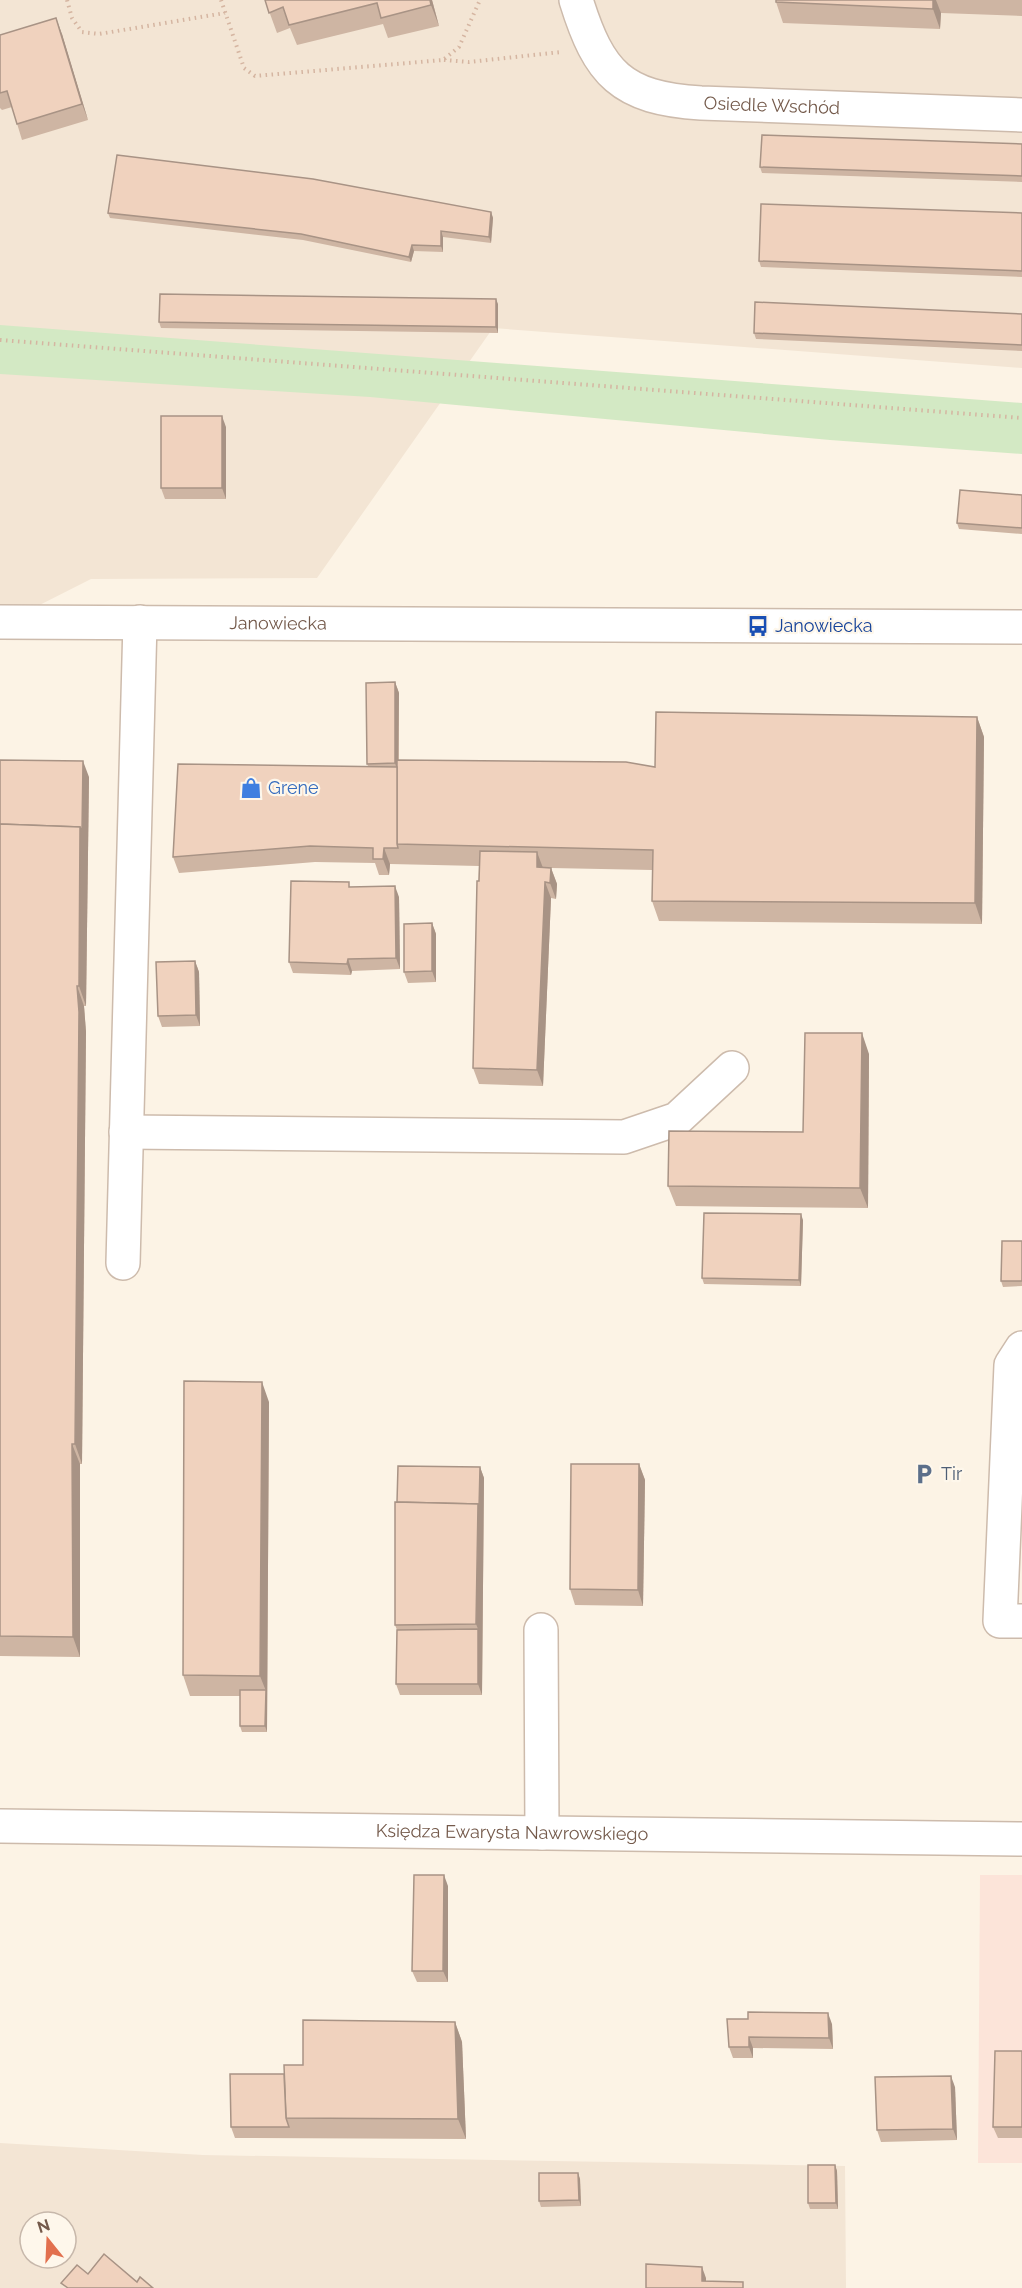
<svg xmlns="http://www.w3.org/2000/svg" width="1022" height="2288" viewBox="0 0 1022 2288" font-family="Raleway,sans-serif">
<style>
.residential{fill:#f3e5d4;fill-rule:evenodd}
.commercial{fill:#fce4d9}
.green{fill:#d3e9c4}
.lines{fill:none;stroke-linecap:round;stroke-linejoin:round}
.minor-casing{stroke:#cdbbac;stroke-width:36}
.path{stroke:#d5b5a1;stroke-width:4;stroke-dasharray:1.5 4.5;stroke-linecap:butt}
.minor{stroke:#fff;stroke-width:33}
.wall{fill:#ceb5a3}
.shaded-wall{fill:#a89385}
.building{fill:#f0d2be;stroke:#a89385;stroke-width:1.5}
.labels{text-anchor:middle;stroke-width:4.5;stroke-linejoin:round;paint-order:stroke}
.street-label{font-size:18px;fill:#745a4b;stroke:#fef7eb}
.transit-label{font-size:18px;fill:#164399;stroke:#fef7eb;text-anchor:start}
.shop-label{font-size:18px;fill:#366cbe;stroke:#fef7eb;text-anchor:start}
.service-label{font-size:18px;fill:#4e5e75;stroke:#fef7eb;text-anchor:start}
</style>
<rect width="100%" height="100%" fill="#fcf3e5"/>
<g class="residential">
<polygon points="0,0 1022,0 1022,368 493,328 317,578 91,579 0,625"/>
<path d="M0 2143 203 2155 845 2166 846 2288H0ZM30 2222H66V2258H30Z"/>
</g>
<polygon class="commercial" points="980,1875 1022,1875 1022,2163 978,2163"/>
<polygon class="green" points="0,325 1022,403 1022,454 830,440 370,397 0,374"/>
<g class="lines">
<defs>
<g id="minor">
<path id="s1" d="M576 0C599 74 621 98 701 103L1022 115"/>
<path id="s2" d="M0 622 1022 627"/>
<polyline points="126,1132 624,1137 677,1119 732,1068"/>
<polyline points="123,1263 140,622"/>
<polyline points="1022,1348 1011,1365 1000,1621 1022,1621"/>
<polyline points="541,1630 542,1833"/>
<path id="s3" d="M0 1826 1022 1839"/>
</g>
</defs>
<use href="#minor" class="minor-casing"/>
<g class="path">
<polyline points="67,0 72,18 82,32 99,34 225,13"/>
<polyline points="221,0 244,68 255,76 443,60 459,47 480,0"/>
<polyline points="444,60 469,62 561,52"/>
<polyline points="0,340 1022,418"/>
</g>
<use href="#minor" class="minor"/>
</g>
<g class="wall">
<polygon points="265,0 432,0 439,26 388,38 383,24 297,45 290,28 277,33"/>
<polygon points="776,0 1022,0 1022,16 941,13 940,29 783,23 776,2"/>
<polygon points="62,34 88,120 22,140 12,107 2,110 0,108 0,35"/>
<polygon points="1022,144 1022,182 762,173 760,167"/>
<polygon points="491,212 493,218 491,243 443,237 443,252 414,251 411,262 303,240 110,218 108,213"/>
<polygon points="1022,213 1022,277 761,267 759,261"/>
<polygon points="498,304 498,333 161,328 159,322"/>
<polygon points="1022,314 1022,351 756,339 754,333"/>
<polygon points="226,427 226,499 165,499 161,488"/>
<polygon points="1022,495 1022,534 959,529 957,523"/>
<polygon points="395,682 399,693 399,760 655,767 977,717 984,737 982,924 659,921 652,901 652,870 551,868 557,884 556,899 551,898 543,1086 479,1084 473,1068 479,866 390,864 389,875 379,875 375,863 315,862 179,873 173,857 368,766 367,764"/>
<polygon points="0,760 89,777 86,1006 84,1006 86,1032 82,1464 80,1464 80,1657 0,1656"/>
<polygon points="351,887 399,897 400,969 352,971 351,975 293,973 289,962"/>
<polygon points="432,923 436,934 436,982 408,983 404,972"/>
<polygon points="195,961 199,972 200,1026 162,1027 158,1016"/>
<polygon points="869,1054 868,1208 676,1206 668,1186 803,1132"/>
<polygon points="803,1220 801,1286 704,1284 702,1278"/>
<polygon points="1022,1241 1022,1286 1003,1287 1001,1281"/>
<polygon points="269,1402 267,1732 242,1732 240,1726 240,1696 190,1696 183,1675"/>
<polygon points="639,1464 645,1480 643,1606 575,1605 570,1589"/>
<polygon points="480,1467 484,1478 482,1695 400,1695 396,1684 397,1630 395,1625 397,1502"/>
<polygon points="448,1886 448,1982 417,1982 412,1971"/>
<polygon points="748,2019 832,2024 833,2049 753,2048 753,2058 733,2058 729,2047"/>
<polygon points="455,2022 462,2042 466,2139 235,2138 231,2127 284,2074 303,2065"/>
<polygon points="1022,2051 1022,2138 998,2138 993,2127"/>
<polygon points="955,2087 957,2140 881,2142 877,2130"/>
<polygon points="835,2165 837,2171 838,2209 810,2209 808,2203"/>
<polygon points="578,2173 580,2179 581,2206 541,2207 539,2201"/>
</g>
<g class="shaded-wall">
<polygon points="430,0 432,0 439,26 431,5"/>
<polygon points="933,0 936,0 941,13 940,29 933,9"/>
<polygon points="56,18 62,34 88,120 82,104"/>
<polygon points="491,212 493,218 491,243 489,237"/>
<polygon points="441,231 443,237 443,252 441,246"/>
<polygon points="412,245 414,251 411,262 409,257"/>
<polygon points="496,299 498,304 498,333 496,327"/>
<polygon points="222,416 226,427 226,499 222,488"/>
<polygon points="395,682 399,693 398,773 395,763"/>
<polygon points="977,717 984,737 982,924 975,903"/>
<polygon points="83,761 89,777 86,1006 79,986 80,827"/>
<polygon points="384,848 390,864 389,875 383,859"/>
<polygon points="537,852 543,868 537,867"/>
<polygon points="551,868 557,884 556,899 550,883"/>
<polygon points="545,882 551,898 543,1086 537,1070"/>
<polygon points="395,886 399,897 400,969 396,958"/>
<polygon points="432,923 436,934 436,982 432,971"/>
<polygon points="348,959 352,971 351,975 347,964"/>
<polygon points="195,961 199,972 200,1026 196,1015"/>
<polygon points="77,986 84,1006 86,1032 82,1464 75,1444"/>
<polygon points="862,1033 869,1054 868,1208 860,1188"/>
<polygon points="801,1214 803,1220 801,1286 799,1280"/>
<polygon points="262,1382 269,1402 267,1732 265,1726 266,1691 260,1676"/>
<polygon points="72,1444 80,1464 80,1657 73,1637"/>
<polygon points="639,1464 645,1480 643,1606 638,1590"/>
<polygon points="480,1467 484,1478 482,1695 478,1684 478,1629 476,1624 478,1504"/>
<polygon points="444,1875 448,1886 448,1982 443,1971"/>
<polygon points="828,2013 832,2024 833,2049 829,2038"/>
<polygon points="455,2022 462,2042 466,2139 458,2119"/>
<polygon points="749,2037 753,2048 753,2058 749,2047"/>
<polygon points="951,2076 955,2087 957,2140 953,2129"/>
<polygon points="835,2165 837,2171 838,2209 836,2203"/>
<polygon points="578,2173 580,2179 581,2206 579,2200"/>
<polygon points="702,2267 706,2278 706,2288 702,2281"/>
</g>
<g class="building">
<polygon points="265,0 430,0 431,5 381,18 377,3 289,25 283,7 269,13"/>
<polygon points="776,0 933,0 933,9 776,2"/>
<polygon points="56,18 82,104 17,124 7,91 0,93 0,35"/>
<polygon points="762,135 1022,144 1022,176 760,167"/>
<polygon points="117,155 313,179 491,212 489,237 441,231 441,246 412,245 409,257 301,234 108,213"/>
<polygon points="761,204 1022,213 1022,271 759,261"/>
<polygon points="160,294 496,299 496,327 159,322"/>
<polygon points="755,302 1022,314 1022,345 754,333"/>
<rect x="161" y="416" width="61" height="72"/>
<polygon points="960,490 1022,495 1022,528 957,523"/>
<polygon points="395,682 395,763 367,764 366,683"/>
<polygon points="656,712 977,717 975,903 652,901 653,850 397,844 397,760 626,762 655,767"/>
<polygon points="0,760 83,761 82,831 80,827 0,824"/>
<polygon points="178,764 397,767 397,844 398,848 384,848 383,859 373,859 373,848 310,846 173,857"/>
<polygon points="0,824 80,827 79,986 77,986 79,1012 75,1444 72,1444 73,1637 0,1636"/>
<polygon points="480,851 537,852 537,867 551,868 550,883 545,882 537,1070 473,1068 477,881 479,881"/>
<polygon points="291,881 349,882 349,887 395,886 396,958 348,959 347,964 289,962"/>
<polygon points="432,923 432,971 404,972 404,924"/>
<polygon points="195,961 196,1015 158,1016 156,962"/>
<polygon points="805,1033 862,1033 860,1188 668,1186 669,1131 803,1132"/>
<polygon points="704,1213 801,1214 799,1280 702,1278"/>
<polygon points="1002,1241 1022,1241 1022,1281 1001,1281"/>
<polygon points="184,1381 262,1382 260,1676 183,1675"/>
<polygon points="571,1464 639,1464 638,1590 570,1589"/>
<polygon points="398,1466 480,1467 479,1508 478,1504 397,1502"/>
<polygon points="395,1502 478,1504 476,1624 395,1625"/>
<polygon points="478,1629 478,1684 396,1684 397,1630"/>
<polygon points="240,1690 266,1690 265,1726 240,1726"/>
<polygon points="414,1875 444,1875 443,1971 412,1971"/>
<polygon points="748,2012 828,2013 829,2038 749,2037 749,2047 729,2047 727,2019 748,2019"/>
<polygon points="303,2020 455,2022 458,2119 286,2118 284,2065 303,2065"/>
<polygon points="995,2051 1022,2051 1022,2127 993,2127"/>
<polygon points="230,2074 284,2074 286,2118 289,2127 231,2127"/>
<polygon points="951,2076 953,2129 877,2130 875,2077"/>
<polygon points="808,2165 835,2165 836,2203 808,2203"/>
<polygon points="539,2173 578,2173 579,2200 539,2201"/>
<polygon points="104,2254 137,2282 140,2277 153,2288 68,2288 61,2283 77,2265 88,2274"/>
<polygon points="646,2264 702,2267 702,2281 743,2282 743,2288 646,2288"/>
</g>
<defs>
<symbol id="bus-bare" viewBox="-9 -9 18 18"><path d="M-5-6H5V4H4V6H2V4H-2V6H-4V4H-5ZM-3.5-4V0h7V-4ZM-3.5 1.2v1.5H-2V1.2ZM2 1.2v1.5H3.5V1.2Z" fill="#1a4fb4" stroke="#fef7eb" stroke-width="2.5" paint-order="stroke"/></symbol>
<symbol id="shop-bare" viewBox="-9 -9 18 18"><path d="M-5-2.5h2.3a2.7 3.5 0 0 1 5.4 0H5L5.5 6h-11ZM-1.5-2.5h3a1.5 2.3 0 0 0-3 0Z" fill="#3f7fe0" stroke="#fef7eb" stroke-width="2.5" paint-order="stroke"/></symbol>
<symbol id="parking-bare" viewBox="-9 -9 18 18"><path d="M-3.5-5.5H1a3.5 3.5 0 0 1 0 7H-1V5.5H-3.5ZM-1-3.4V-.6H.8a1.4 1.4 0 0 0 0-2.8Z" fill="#5c6f8a" stroke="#fef7eb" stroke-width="2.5" paint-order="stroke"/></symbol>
</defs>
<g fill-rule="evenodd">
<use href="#bus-bare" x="743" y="611" width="30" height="30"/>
<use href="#shop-bare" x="236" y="773" width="30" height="30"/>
<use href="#parking-bare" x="909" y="1459" width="30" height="30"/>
</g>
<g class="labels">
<g class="street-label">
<text dy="6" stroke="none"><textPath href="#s1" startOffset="249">Osiedle Wschód</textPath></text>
<text dy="6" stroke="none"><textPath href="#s2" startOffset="278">Janowiecka</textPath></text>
<text dy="6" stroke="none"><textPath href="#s3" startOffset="512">Księdza Ewarysta Nawrowskiego</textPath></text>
</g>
<g class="transit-label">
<text x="775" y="632">Janowiecka</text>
</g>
<g class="shop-label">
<text x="268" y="794">Grene</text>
</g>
<g class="service-label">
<text x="941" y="1480">Tir</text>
</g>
</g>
<g transform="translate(48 2240) rotate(342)"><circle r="28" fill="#fef7eb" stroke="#c7b8ab" stroke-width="1.5"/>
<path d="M0-4.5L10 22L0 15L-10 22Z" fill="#e2704e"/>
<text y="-9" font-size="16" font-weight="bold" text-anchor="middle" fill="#745a4b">N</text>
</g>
</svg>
